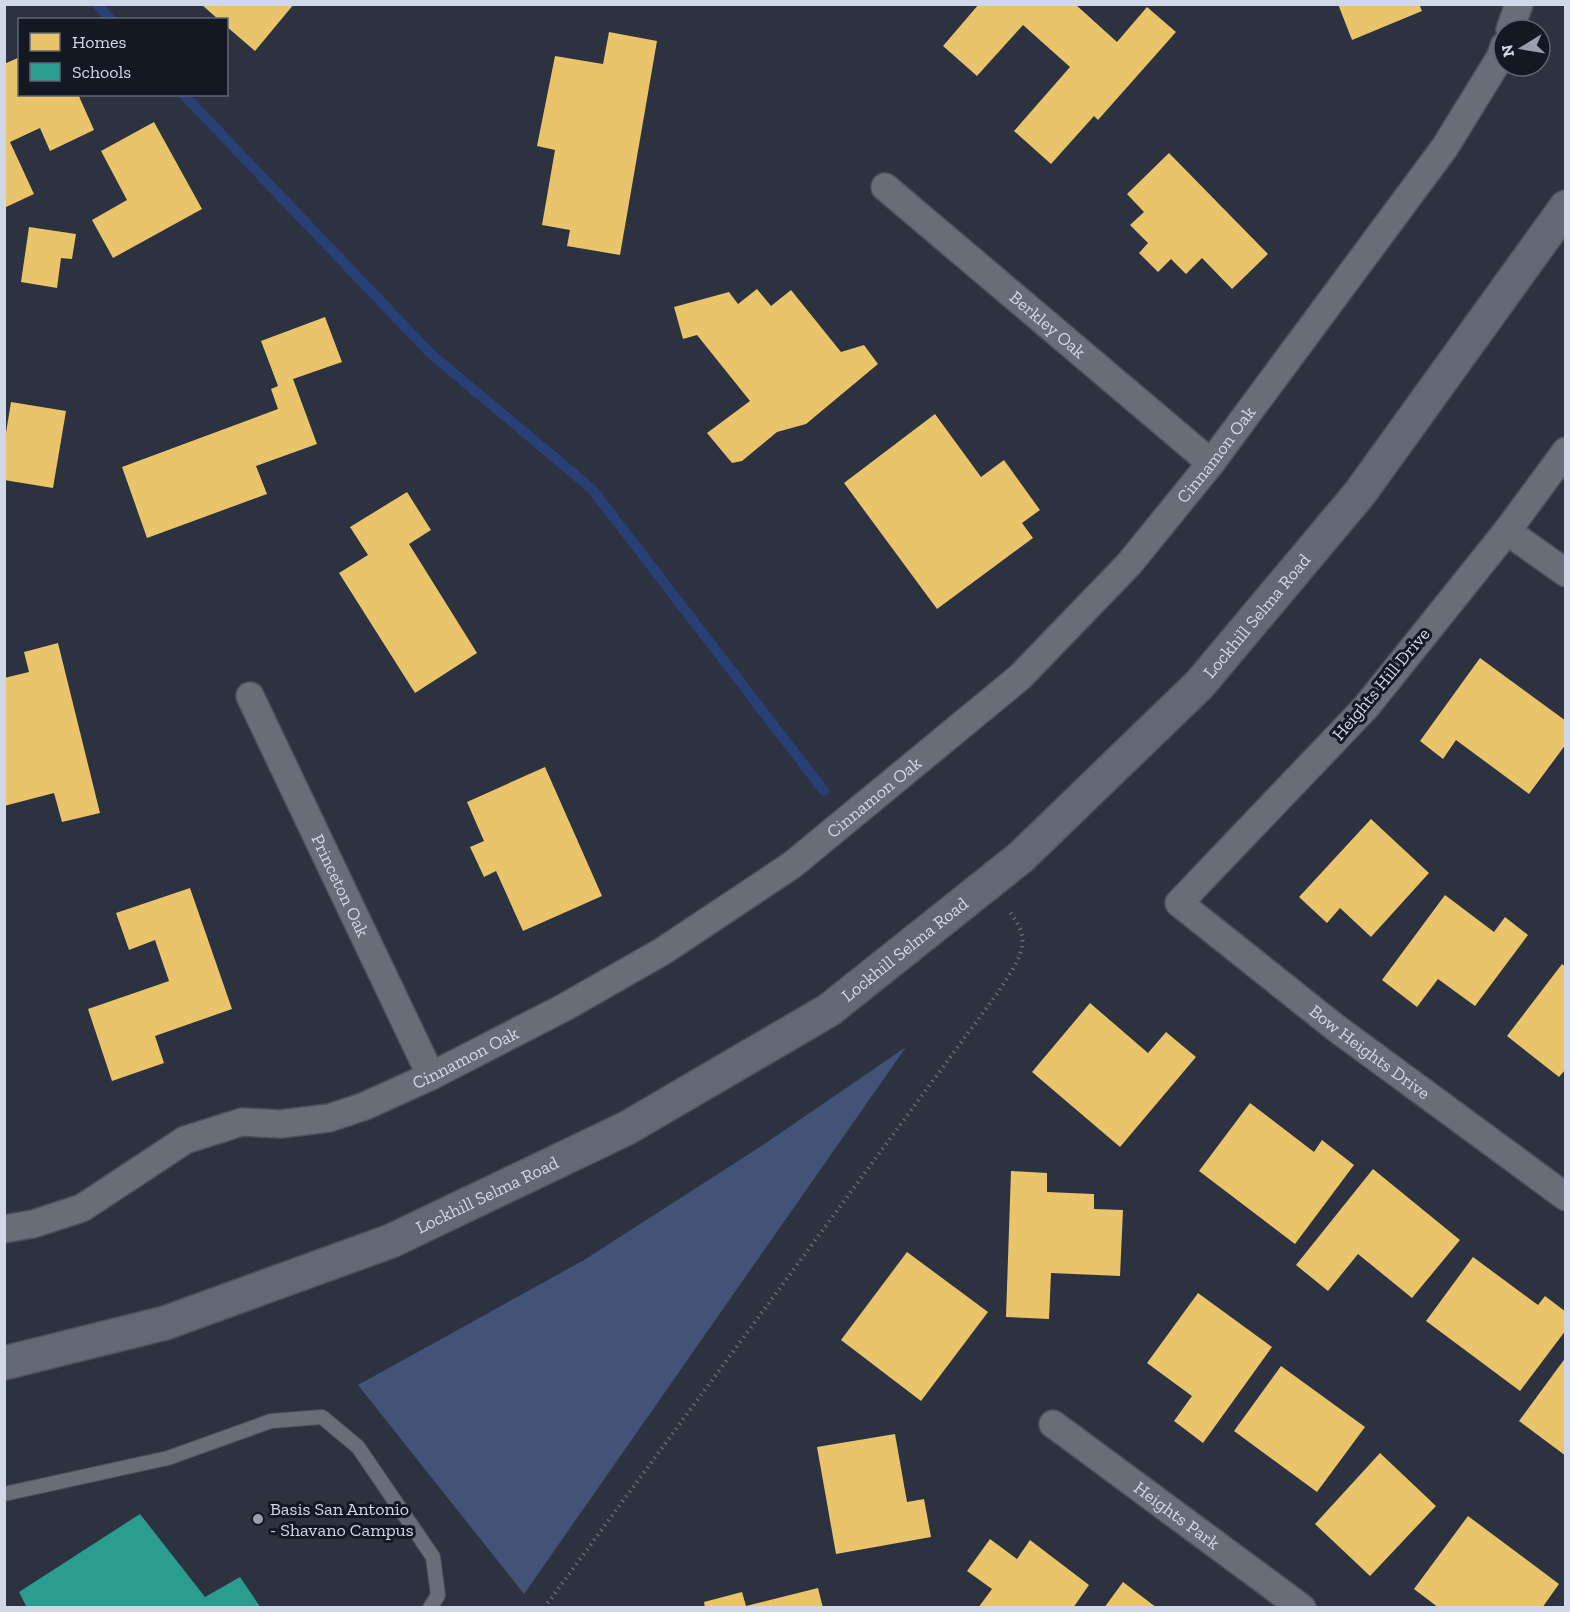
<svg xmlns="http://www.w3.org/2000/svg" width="1570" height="1612" viewBox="0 0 1570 1612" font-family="'Zilla Slab',serif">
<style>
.green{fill:#425377}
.homes{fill:#e9c46a}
.schools{fill:#2a9d8f}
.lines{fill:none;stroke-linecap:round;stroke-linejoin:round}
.stream{stroke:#294077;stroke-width:10}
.service-casing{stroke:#4a505c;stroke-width:16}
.minor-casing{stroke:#4a505c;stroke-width:30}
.secondary-casing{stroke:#4a505c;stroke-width:36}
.path{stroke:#646972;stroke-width:4;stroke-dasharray:1.5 4.5;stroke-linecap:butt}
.service{stroke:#686d77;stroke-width:14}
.minor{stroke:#686d77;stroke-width:27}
.secondary{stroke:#626874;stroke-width:33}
.poi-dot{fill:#979ead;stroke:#131823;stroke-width:2}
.labels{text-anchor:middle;stroke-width:6;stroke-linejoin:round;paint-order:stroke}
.street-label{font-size:18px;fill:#d1d8e8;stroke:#131823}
.poi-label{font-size:18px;fill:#d1d8e8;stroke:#131823;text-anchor:start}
</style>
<rect width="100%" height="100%" fill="#2c323f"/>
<polygon class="green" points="906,1047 524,1594 358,1385 584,1260 763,1145"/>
<g class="homes">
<polygon points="201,4 294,4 255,51 226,26 226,20 219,20"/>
<polygon points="979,4 1075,4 1117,42 1147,7 1176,32 1098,120 1094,116 1051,164 1014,131 1070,67 1023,25 977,76 943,46"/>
<polygon points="1338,4 1419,4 1422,11 1352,40"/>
<polygon points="609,32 657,41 620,255 567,246 570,230 542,225 555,150 537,146 555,56 603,64"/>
<polygon points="20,57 20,94 78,94 94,130 50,151 40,128 10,142 34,194 4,208 4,64"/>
<polygon points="154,122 202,209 113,258 92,220 127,200 101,151"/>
<polygon points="1169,153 1268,254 1232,289 1202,258 1186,274 1171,259 1158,272 1139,253 1148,243 1130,225 1144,212 1127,194"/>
<polygon points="29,227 76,234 72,259 61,258 57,288 21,282"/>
<polygon points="757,289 771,306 791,290 841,352 864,345 878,364 806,424 777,432 742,461 732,463 707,433 750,401 697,335 683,339 674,307 729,292 738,304"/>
<polygon points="325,317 342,362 293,379 317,444 256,466 267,494 147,538 122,467 278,409 271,389 278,386 261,341"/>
<polygon points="11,402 66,411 53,488 4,480 4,445"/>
<polygon points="935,414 981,477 1004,460 1040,510 1022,523 1033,538 937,609 844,483"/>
<polygon points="407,492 431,530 409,544 477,653 415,693 339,573 368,555 350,527"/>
<polygon points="58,643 100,813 62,822 54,793 4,806 4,678 29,672 24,652"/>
<polygon points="1480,658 1566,721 1566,744 1529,794 1456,740 1443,759 1420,741"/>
<polygon points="545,767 602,896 523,931 496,871 484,877 470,847 484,841 467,802"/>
<polygon points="1371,819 1429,873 1371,937 1340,908 1327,923 1299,897"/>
<polygon points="190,888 232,1009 155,1036 164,1063 112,1081 88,1009 169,981 155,940 129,950 116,913"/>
<polygon points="1445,895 1494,932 1505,917 1528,935 1475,1006 1438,979 1417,1007 1382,980"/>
<polygon points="1562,964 1566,967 1566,1069 1559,1077 1507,1036"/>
<polygon points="1090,1003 1148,1053 1166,1032 1196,1057 1120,1147 1032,1072"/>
<polygon points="1250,1103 1314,1152 1322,1140 1354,1165 1295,1244 1199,1171"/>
<polygon points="1373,1169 1460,1240 1412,1298 1358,1254 1328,1291 1296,1265"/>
<polygon points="1011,1171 1047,1173 1047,1192 1094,1194 1094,1209 1123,1210 1120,1276 1051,1273 1049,1319 1006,1317"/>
<polygon points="907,1252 988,1312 921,1401 841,1340"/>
<polygon points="1473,1257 1538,1305 1545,1296 1566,1312 1566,1330 1520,1391 1426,1321"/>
<polygon points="1198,1293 1272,1347 1203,1443 1174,1421 1192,1396 1147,1363"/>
<polygon points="1566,1357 1566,1456 1519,1421"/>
<polygon points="1281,1366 1365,1427 1317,1492 1234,1431"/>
<polygon points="895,1434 907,1502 924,1499 931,1537 836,1554 817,1447"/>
<polygon points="1380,1453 1436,1506 1370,1576 1315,1524"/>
<polygon points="1468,1516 1559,1584 1542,1608 1439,1608 1414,1589"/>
<polygon points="990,1539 1017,1559 1030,1540 1089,1585 1073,1608 978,1608 992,1589 967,1571"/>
<polygon points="1123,1582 1157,1608 1104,1608"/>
<polygon points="818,1588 823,1608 705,1608 704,1602 742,1592 746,1606"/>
</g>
<polygon class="schools" points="140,1514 205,1597 240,1577 261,1608 27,1608 19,1592"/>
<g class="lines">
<g class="stream">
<polyline points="97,4 111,20"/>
<polyline points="183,94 431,354 592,489 824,791"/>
</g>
<defs>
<polyline id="service" points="4,1494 168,1458 271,1421 322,1417 358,1447 433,1557 438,1595 430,1608"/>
<g id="minor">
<polyline points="1510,30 1519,4"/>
<path id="s1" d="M885 187 1211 463"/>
<path id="s2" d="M1566 451 1507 531 1366 707 1179 903 1336 1028 1566 1197"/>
<polyline points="1507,531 1566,573"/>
<path id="s3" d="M250 696 431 1076"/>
<path id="s4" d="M4 1229 33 1224 82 1208 185 1140 242 1122 281 1124 329 1118 365 1106 431 1076 565 1007 663 951 792 865 1020 677 1129 564 1211 463 1445 147 1501 56 1504 46"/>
<path id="s5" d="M1053 1424 1302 1608"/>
</g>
<g id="secondary">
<path id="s6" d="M4 1363 165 1323 391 1241 627 1128 829 1010 1021 857 1200 684 1360 493 1566 207"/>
</g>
</defs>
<use href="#service" class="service-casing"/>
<use href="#minor" class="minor-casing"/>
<use href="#secondary" class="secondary-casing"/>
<path class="path" d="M544 1608 999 991C1009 974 1028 952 1021 931 1018 923 1012 916 1009 910"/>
<use href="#service" class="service"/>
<use href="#minor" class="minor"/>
<use href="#secondary" class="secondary"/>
</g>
<circle class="poi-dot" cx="258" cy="1519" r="6"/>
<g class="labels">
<g class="street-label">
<text dy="6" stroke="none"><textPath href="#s1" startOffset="213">Berkley Oak</textPath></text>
<text dy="6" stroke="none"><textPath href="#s4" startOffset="1473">Cinnamon Oak</textPath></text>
<text dy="6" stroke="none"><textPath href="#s6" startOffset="1485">Lockhill Selma Road</textPath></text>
<text transform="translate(1381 684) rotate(-50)" y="6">Heights Hill Drive</text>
<text dy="6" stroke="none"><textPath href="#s4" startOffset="987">Cinnamon Oak</textPath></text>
<text dy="6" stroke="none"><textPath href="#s3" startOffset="210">Princeton Oak</textPath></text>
<text dy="6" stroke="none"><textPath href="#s6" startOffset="999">Lockhill Selma Road</textPath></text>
<text dy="6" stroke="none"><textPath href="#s2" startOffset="838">Bow Heights Drive</textPath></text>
<text dy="6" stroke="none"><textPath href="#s4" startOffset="501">Cinnamon Oak</textPath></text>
<text dy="6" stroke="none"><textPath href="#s6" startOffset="513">Lockhill Selma Road</textPath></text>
<text dy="6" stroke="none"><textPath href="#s5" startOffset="154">Heights Park</textPath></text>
</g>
<g class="poi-label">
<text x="270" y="1515">Basis San Antonio<tspan x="270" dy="21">- Shavano Campus</tspan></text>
</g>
</g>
<rect width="1570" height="1612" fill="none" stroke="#d1d8e8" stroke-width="12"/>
<rect x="18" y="18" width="210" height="78" fill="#131823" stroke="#5f6572" stroke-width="1.5"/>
<rect x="30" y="33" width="30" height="18" fill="#e9c46a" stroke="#5f6572" stroke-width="1.5"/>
<text x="72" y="48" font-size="18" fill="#d1d8e8">Homes</text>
<rect x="30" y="63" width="30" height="18" fill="#2a9d8f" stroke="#5f6572" stroke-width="1.5"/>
<text x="72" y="78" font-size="18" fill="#d1d8e8">Schools</text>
<g transform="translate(1522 48) rotate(259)"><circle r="28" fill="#131823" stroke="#5f6572" stroke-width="1.5"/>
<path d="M0-4.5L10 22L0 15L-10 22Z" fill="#979ead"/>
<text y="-9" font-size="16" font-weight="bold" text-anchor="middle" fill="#d1d8e8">N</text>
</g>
</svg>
